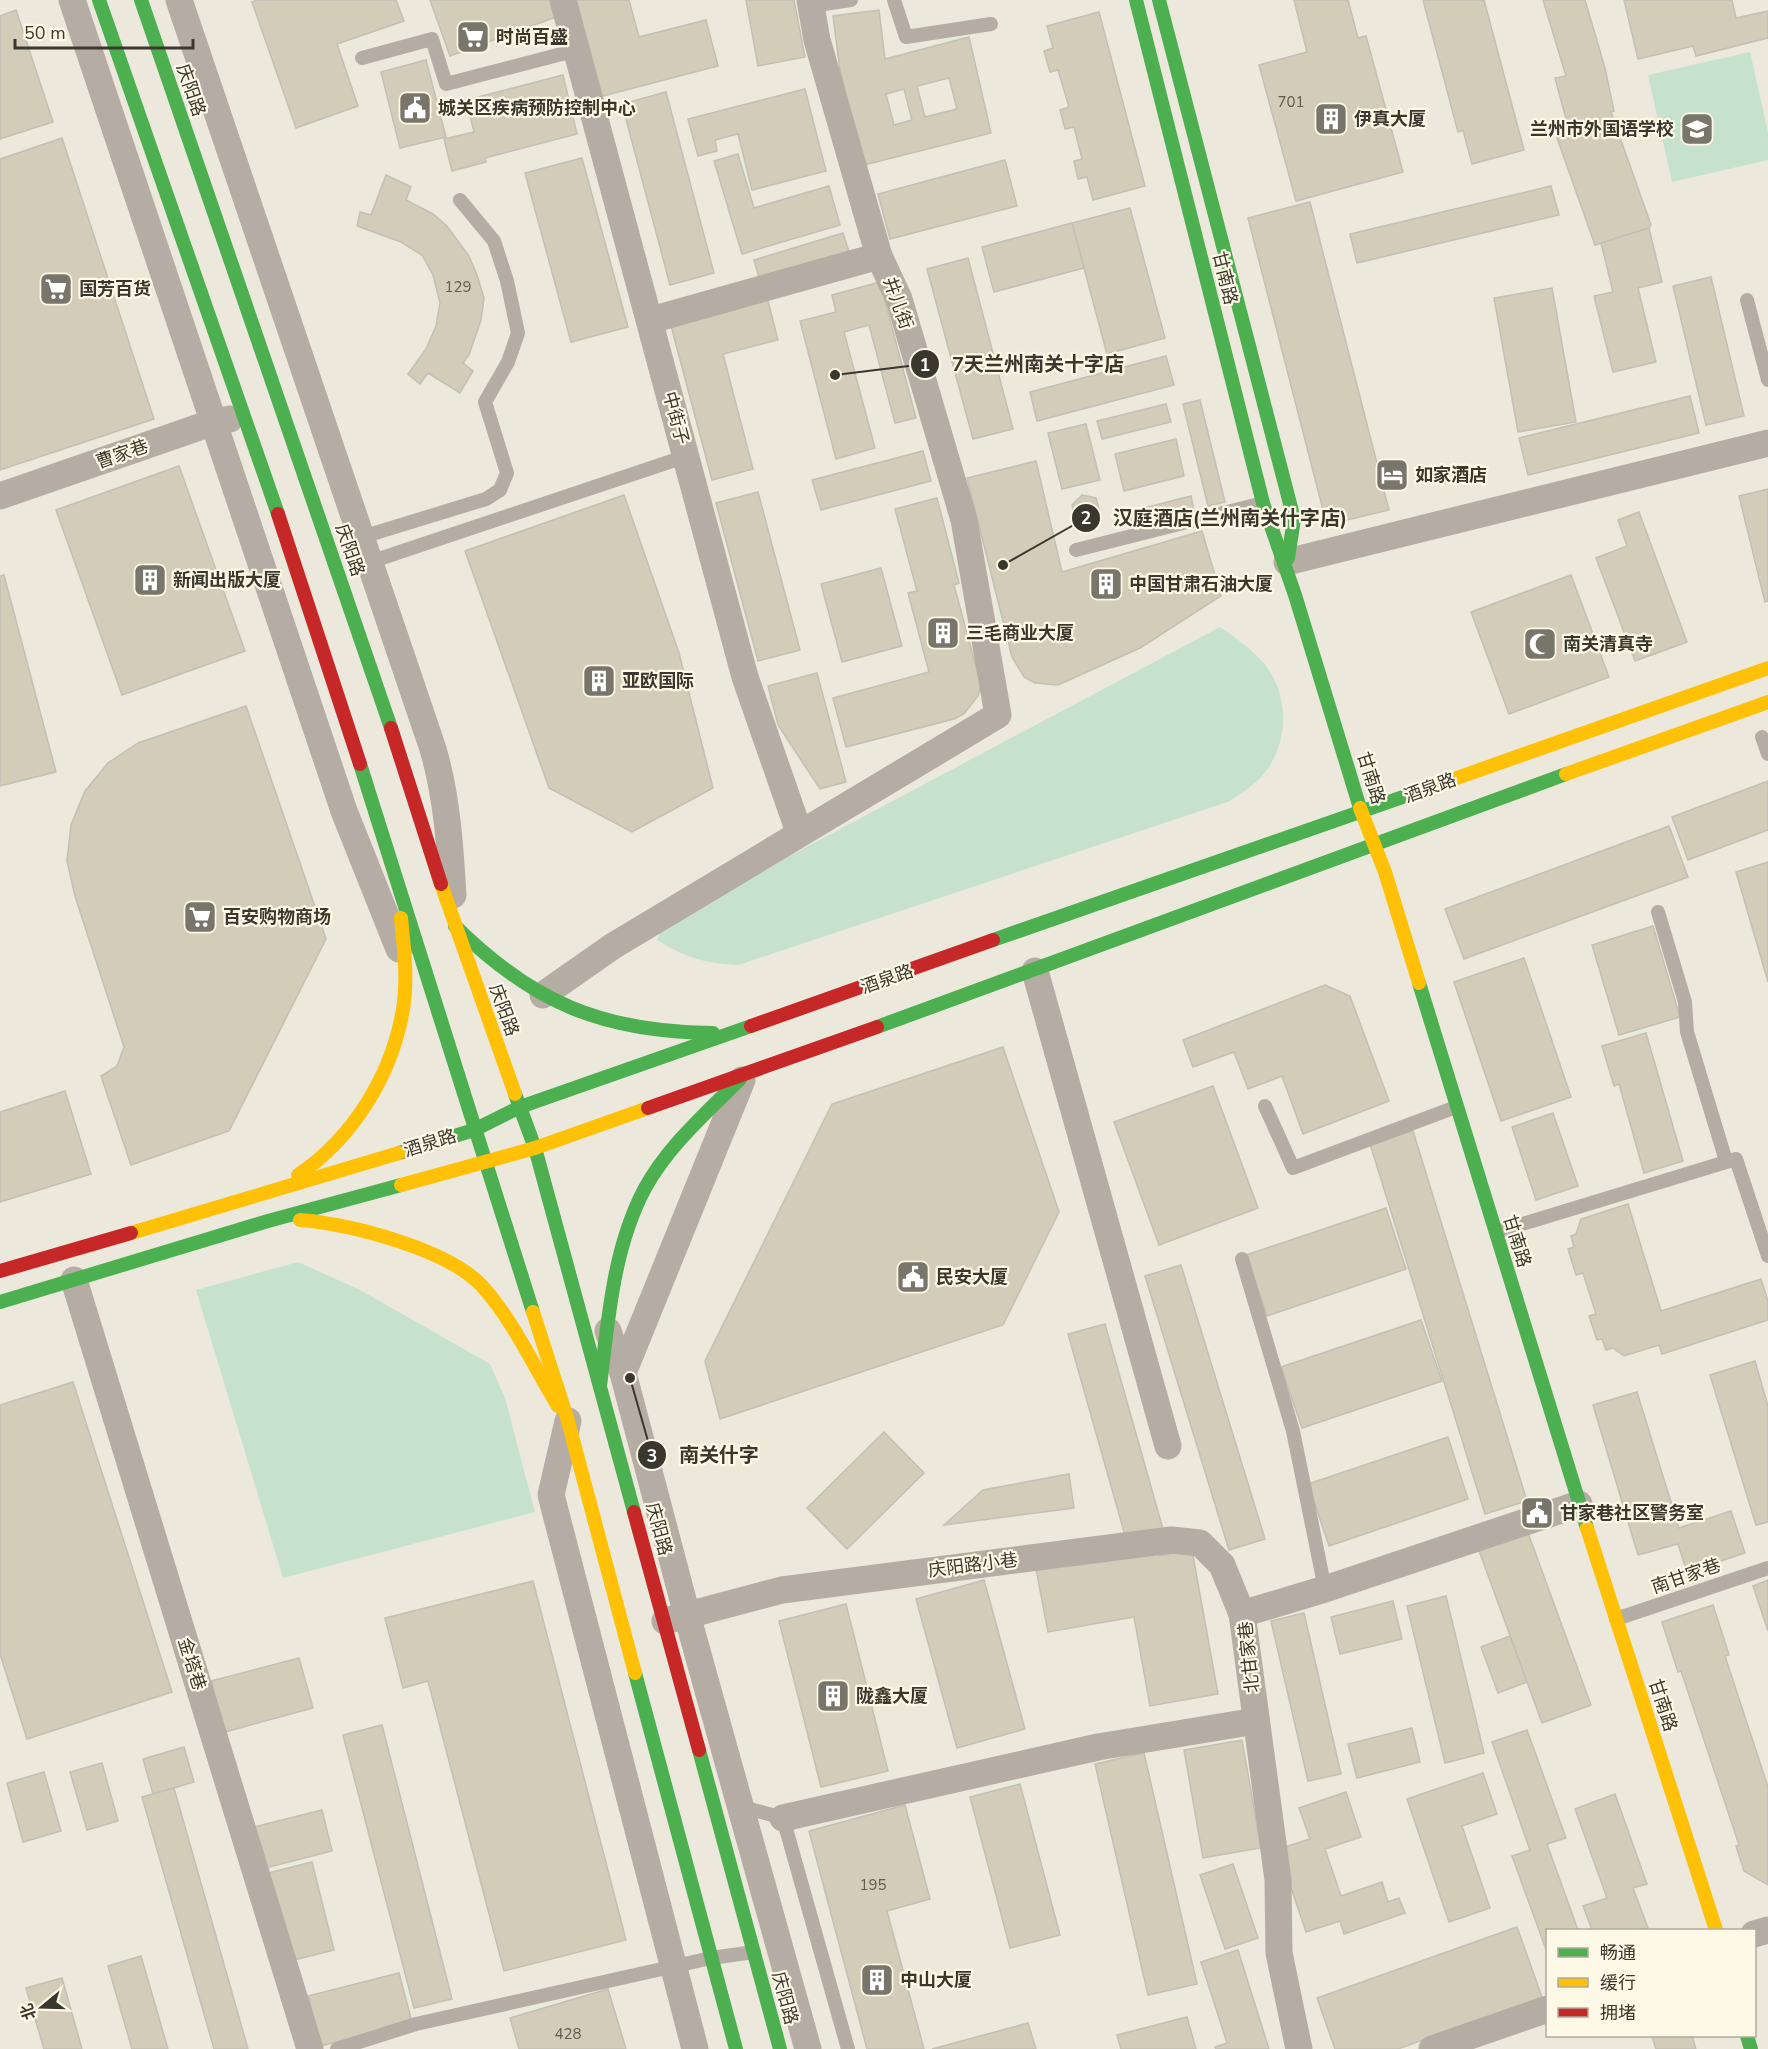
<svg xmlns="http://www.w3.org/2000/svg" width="1768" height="2049" viewBox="0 0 1768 2049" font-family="'Nunito Sans','Noto Sans SC',sans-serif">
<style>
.green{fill:#c7e2cc}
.building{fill:#d3ccb8;stroke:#c2bfb5;stroke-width:1.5;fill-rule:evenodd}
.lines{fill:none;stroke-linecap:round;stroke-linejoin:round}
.lane{stroke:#b5aca4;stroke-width:14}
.street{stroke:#b5aca4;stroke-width:27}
.fast{stroke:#4caf50;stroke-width:14}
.slow{stroke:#ffc107;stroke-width:14}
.jam{stroke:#c62828;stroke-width:14}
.labels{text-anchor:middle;stroke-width:4.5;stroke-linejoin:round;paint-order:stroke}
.number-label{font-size:15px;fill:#605c50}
.poi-label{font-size:18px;font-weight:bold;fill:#3a372e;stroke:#fef9e7;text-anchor:start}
.street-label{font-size:18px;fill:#3a372e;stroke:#fef9e7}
.leader{fill:none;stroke:#3a372e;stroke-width:2}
.callout-dot{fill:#3a372e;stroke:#fef9e7;stroke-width:2}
.mark-label{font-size:18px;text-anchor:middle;font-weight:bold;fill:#fff}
.callout-label{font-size:20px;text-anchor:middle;font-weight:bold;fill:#3a372e;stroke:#fef9e7;stroke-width:4.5;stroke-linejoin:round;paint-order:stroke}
</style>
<rect width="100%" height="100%" fill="#ece8db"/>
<g class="green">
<polygon points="1750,52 1768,132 1768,160 1672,182 1648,75"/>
<path d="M1220 627C1233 636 1246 645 1257 656 1292 689 1292 749 1256 782 1248 789 1238 795 1230 801L738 965C704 963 686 958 657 940L665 922Z"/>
<polygon points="298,1262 360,1290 490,1364 505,1398 535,1512 283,1578 196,1290"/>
</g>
<g class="building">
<polygon points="257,0 396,0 404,21 337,44 358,106 296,128 252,2"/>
<polygon points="430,0 550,0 556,17 450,56"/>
<polygon points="573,0 629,0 639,37 706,20 718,66 599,97"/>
<polygon points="746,0 794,0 805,57 758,66"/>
<polygon points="1294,0 1348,0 1358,38 1366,36 1403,172 1296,201 1259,65 1307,52"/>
<polygon points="1423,0 1484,0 1524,150 1472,164 1463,130 1458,132"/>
<polygon points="1543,0 1585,0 1605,68 1614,111 1611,112 1651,225 1649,228 1595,245 1552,124 1566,119 1555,78 1566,76"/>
<polygon points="1624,0 1732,0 1736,18 1768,11 1768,38 1696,56 1693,46 1638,59"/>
<polygon points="16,10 53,122 0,139 0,16"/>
<path d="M879 10 885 59 969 37 991 133 864 165 840 70 833 16ZM949 78 957 109 925 117 917 86ZM904 89 912 120 894 125 886 94Z"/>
<polygon points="1099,12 1145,186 1093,200 1087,177 1078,179 1074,161 1082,159 1074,127 1065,129 1060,110 1069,107 1058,70 1050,72 1044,51 1053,48 1047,26"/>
<polygon points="426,60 446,137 400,148 381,72"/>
<polygon points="563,75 577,134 485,158 486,162 452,171 444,139 474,132 466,100"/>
<polygon points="805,89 826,171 752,190 738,134 715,140 717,151 698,156 688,119"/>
<polygon points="666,92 714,273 670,285 622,104"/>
<polygon points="62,138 154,419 0,470 0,159"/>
<polygon points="738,154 754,208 829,186 840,225 742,254 714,161"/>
<polygon points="582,158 628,327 571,342 525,173"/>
<polygon points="1005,160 1017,206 890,239 878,194"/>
<polygon points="386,175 411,187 406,200 433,214 447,226 469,256 477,275 484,298 481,320 469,355 463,363 473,371 460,393 428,373 420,384 408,374 426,349 436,326 440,303 433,275 422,255 401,242 357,226 360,212 371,215"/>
<polygon points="1551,186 1559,215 1357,263 1350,234"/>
<polygon points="1310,202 1389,510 1343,521 1323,510 1248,218"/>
<polygon points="1130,208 1165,338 1107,354 1072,223"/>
<polygon points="1072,223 1084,268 994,292 982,247"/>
<polygon points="1649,228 1662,282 1638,288 1656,362 1613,372 1594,296 1613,292 1601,243"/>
<polygon points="843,233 850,255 760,281 754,260"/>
<polygon points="968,258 1013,429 973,439 927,269"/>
<polygon points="1711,277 1744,416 1706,425 1673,286"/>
<polygon points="880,282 916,418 895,423 869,325 844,332 875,448 836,459 800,321 836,312 832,295"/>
<polygon points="1552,288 1576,422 1518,432 1494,298"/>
<polygon points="767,297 778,340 723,354 753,469 712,480 670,322"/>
<polygon points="1166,356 1174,385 1037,421 1030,392"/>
<polygon points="1690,396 1699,433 1528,475 1519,438"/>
<polygon points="1200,400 1225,502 1208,506 1183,404"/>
<polygon points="1166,404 1171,422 1102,439 1097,421"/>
<polygon points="1086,424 1100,480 1062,489 1048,433"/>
<polygon points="1176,439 1184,476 1124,491 1115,454"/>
<polygon points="923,451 931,481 821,510 812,480"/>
<polygon points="1036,461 1062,572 1202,531 1221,596 1140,648 1058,685 1035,683 1024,677 1012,657 967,478"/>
<polygon points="179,466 245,651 122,695 56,510"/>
<polygon points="1768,489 1768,601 1765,602 1739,496"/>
<polygon points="758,492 800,650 758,661 716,503"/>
<polygon points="624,495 679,653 713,788 632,832 549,788 465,551"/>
<polygon points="1082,495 1096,498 1100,513 1089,523 1075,519 1072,505"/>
<polygon points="1191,496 1194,511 1131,526 1128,512"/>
<polygon points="937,498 959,583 954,585 981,685 978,696 964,714 954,719 846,747 833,698 929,672 908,593 917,591 895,509"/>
<polygon points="1639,512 1687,642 1635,661 1596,558 1627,546 1618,520"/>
<polygon points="881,568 902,646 842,662 821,584"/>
<polygon points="4,575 56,772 0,786 0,576"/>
<polygon points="1571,575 1609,677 1509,714 1471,612"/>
<polygon points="817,673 846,782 820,789 778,725 768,686"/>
<polygon points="246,706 326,939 229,1131 131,1165 101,1076 117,1066 124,1047 75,896 67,861 71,825 85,791 108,763 138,743"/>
<polygon points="1768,781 1768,830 1688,860 1672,817"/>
<polygon points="1669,826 1688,877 1464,959 1445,909"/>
<polygon points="1768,862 1768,982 1736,872"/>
<polygon points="1653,926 1680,1017 1619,1035 1592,945"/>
<polygon points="1524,958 1571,1097 1501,1121 1454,982"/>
<polygon points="1325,985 1350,996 1389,1101 1303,1134 1282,1076 1248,1089 1234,1052 1193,1067 1183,1040"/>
<polygon points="1646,1033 1683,1161 1644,1173 1619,1084 1614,1086 1602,1046"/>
<polygon points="1003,1047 1059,1212 1003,1325 720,1419 705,1361 832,1104"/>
<polygon points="1213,1086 1258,1208 1159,1245 1114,1122"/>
<polygon points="65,1091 91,1174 0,1202 0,1112"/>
<polygon points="1553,1113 1578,1186 1536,1200 1512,1127"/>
<polygon points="1413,1131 1527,1501 1485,1514 1370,1144"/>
<polygon points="1628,1204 1661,1311 1761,1279 1768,1301 1768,1320 1662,1354 1659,1345 1624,1356 1613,1348 1606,1350 1602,1339 1597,1340 1589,1316 1596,1314 1583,1273 1576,1275 1568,1249 1574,1247 1571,1236 1576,1234 1581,1219"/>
<polygon points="1386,1208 1406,1269 1267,1316 1246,1255"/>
<polygon points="1181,1265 1265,1539 1229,1550 1145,1276"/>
<polygon points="1421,1320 1442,1381 1302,1428 1281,1367"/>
<polygon points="1105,1324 1163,1529 1126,1539 1068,1334"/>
<polygon points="1755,1361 1768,1406 1768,1522 1756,1525 1710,1375"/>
<polygon points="73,1382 172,1692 27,1739 0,1654 0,1405"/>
<polygon points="1637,1392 1679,1528 1731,1511 1745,1553 1687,1572 1678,1544 1638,1555 1593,1405"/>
<polygon points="884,1432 924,1473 847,1549 807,1508"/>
<polygon points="1448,1437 1468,1499 1329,1546 1308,1484"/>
<polygon points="1069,1474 1074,1508 944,1525 983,1490"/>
<polygon points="1527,1530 1591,1705 1542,1723 1478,1548"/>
<polygon points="1157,1547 1159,1556 1192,1550 1218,1694 1150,1706 1134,1617 1048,1632 1036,1569"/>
<polygon points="984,1580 1025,1729 957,1748 916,1599"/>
<polygon points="1768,1580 1768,1631 1753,1586"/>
<polygon points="533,1581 626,1940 504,1971 428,1681 403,1688 385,1618"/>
<polygon points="1446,1596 1484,1753 1445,1763 1407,1606"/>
<polygon points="1393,1601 1402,1639 1340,1654 1331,1617"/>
<polygon points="846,1604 888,1771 821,1787 779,1621"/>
<polygon points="1713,1605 1729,1655 1725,1656 1768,1787 1768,1885 1744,1871 1736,1846 1739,1845 1681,1671 1678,1672 1662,1622"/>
<polygon points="1304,1613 1341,1774 1308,1781 1271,1621"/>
<polygon points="1510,1636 1527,1682 1498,1693 1481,1647"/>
<polygon points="299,1658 313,1708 225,1732 211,1681"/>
<polygon points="382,1725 452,1999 414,2008 343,1735"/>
<polygon points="1412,1728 1420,1762 1357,1778 1348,1744"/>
<polygon points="1527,1730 1566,1838 1547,1844 1578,1930 1548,1930 1548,1955 1512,1856 1530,1850 1492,1742"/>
<polygon points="1242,1740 1261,1848 1203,1858 1184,1750"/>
<polygon points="184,1747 194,1782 153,1794 143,1759"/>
<polygon points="1144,1753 1197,1984 1148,1995 1095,1764"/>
<polygon points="102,1763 118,1821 87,1830 70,1772"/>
<polygon points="44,1772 61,1831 23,1842 7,1783"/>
<polygon points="1483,1773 1497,1814 1462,1826 1490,1908 1449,1922 1407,1799"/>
<polygon points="1020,1784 1060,1935 1010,1948 970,1797"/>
<polygon points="174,1788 248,2049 214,2049 142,1797"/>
<polygon points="1346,1792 1361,1837 1325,1849 1341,1896 1382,1882 1388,1902 1399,1898 1405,1913 1344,1934 1340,1921 1306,1932 1278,1849 1310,1839 1299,1808"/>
<polygon points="1615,1794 1647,1884 1633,1888 1648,1928 1640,1930 1592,1930 1583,1906 1607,1898 1575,1809"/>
<polygon points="905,1805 930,1899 887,1911 924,2049 867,2049 809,1831"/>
<polygon points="322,1810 332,1851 265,1868 254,1827"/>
<polygon points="312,1862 334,1950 290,1961 268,1873"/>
<polygon points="1233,1864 1258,1938 1225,1949 1200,1875"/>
<polygon points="1517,1927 1542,1997 1398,2049 1335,2049 1317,1998"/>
<polygon points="1238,1950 1269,2049 1216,2049 1215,2047 1227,2043 1201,1962"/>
<polygon points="141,1956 168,2049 132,2049 108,1966"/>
<polygon points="399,1973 412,2022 321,2046 308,1996"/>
<polygon points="62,1978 82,2049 44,2049 26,1988"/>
<polygon points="608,1989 626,2049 519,2049 510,2018"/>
<polygon points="1187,2017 1196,2049 1121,2049 1117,2035"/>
<polygon points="1028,2023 1036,2049 932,2049"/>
<polygon points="1652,2036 1692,2036 1696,2049 1656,2049"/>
</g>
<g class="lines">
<g class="lane">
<polyline points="894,0 906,37 991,24"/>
<polyline points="811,6 851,0"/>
<polyline points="362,58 432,39 446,84 577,50"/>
<polyline points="1747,300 1768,380"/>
<polyline points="362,537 486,499 500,490 507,473 485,402 508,362 518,333 507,281 494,241 460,200"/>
<polyline points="1076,550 1263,503"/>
<polyline points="370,562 687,456"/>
<polyline points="1762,737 1768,754"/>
<polyline points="1658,912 1685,1002 1687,1032 1726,1161"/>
<polyline points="1265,1106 1293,1168 1456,1107"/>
<polyline points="1496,1232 1736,1159 1768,1256"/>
<polyline points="1242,1259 1293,1431 1325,1589"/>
<polyline points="1616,1619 1768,1568"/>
<polyline points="739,1806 783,1818 848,2049"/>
<polyline points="337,2049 416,2024 711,1958 754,1952"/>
</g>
<g class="street">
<polyline points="72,0 344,811 399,949"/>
<path d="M179 0 433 749C447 797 450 846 453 895"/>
<polyline points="563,0 745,677 799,832"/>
<polyline points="651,320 879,256"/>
<polyline points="0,496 214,422 230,419"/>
<polyline points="1287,562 1768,443"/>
<polyline points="1035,971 1168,1446"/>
<polyline points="543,995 613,946 998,715 964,520 899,299 879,256 817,40 810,0"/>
<polyline points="74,1280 310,2049"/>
<polyline points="608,1331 623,1373 687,1615 808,2049"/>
<polyline points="623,1373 742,1080"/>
<polyline points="568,1421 551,1495 695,2049"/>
<polyline points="1242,1614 1325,1589 1579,1504"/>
<polyline points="665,1621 782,1590 1171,1540 1200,1543 1222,1565 1242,1614 1278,1880 1279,1953 1299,2049"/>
<polyline points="783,1818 1098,1747 1256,1721"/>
<polyline points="1754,1934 1768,1930"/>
<polyline points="1432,2049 1548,2009"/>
</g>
<g class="fast">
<polyline points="99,0 278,514"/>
<polyline points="141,0 391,728"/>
<polyline points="1136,0 1263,503 1295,595 1360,808"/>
<polyline points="1159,0 1294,519 1288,558"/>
<polyline points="360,764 533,1312"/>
<path d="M455 926C533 1003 603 1032 713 1033"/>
<polyline points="993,940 1420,791"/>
<polyline points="1419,983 1587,1528"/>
<polyline points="877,1027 1566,774"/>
<polyline points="515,1094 535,1148 634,1512"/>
<polyline points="399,1153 474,1130 520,1107 751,1026"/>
<polyline points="0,1302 268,1221 401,1185"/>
<path d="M600 1386C608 1321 613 1249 644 1190 667 1147 706 1113 740 1079"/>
<polyline points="635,1673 736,2049"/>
<polyline points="699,1750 780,2049"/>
<polyline points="1747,2036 1751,2049"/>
</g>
<g class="slow">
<polyline points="1566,774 1768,702"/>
<polyline points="1420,791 1768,668"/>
<polyline points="1360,808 1385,872 1419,983"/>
<polyline points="441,884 515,1094"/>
<path d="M298 1175C353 1138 392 1075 403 1009 408 979 404 948 401 918"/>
<polyline points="401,1185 535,1148 648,1108"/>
<path d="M300 1220C350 1224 448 1249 482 1286 513 1320 534 1367 558 1406"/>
<polyline points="131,1233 399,1153"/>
<polyline points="533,1312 568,1421 635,1673"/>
<polyline points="1587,1528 1716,1930"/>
</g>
<g class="jam">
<polyline points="278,514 360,764"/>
<polyline points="391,728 441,884"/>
<polyline points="751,1026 993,940"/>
<polyline points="648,1108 877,1027"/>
<polyline points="0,1271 131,1233"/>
<polyline points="634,1512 699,1750"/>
</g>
</g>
<defs>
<symbol id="supermarket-square" viewBox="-11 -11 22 22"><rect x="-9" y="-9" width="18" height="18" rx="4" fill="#78756b" stroke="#fef9e7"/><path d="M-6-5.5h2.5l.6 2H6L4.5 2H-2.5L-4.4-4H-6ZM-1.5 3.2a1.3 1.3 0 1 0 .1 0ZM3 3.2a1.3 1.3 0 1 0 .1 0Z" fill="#fff"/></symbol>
<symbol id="civic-square" viewBox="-11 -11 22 22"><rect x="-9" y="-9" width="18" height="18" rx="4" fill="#78756b" stroke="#fef9e7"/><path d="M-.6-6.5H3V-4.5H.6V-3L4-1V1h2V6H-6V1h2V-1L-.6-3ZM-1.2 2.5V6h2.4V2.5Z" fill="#fff"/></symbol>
<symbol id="building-square" viewBox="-11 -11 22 22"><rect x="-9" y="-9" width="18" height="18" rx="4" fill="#78756b" stroke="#fef9e7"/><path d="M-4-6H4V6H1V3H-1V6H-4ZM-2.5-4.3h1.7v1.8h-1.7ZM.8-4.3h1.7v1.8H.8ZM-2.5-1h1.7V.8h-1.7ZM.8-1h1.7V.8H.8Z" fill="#fff"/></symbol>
<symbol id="school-square" viewBox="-11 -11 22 22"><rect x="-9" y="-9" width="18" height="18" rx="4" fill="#78756b" stroke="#fef9e7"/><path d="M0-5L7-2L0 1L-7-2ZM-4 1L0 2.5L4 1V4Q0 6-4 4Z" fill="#fff"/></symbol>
<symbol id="hotel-square" viewBox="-11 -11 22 22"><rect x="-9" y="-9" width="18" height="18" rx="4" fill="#78756b" stroke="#fef9e7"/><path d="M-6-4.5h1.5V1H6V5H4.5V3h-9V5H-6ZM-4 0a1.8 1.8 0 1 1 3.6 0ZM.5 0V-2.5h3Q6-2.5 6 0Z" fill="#fff"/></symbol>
<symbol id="mosque-square" viewBox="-11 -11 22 22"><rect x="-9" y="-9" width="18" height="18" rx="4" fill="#78756b" stroke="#fef9e7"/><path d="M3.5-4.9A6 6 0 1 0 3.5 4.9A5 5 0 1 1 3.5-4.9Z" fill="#fff"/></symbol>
</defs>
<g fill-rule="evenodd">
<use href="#supermarket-square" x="454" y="18" width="38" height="38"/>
<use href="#civic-square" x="396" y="89" width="38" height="38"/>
<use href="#building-square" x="1312" y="100" width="38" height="38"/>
<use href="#school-square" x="1678" y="110" width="38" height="38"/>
<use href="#supermarket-square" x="37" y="270" width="38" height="38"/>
<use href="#hotel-square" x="1373" y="456" width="38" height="38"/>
<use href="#building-square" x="131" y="561" width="38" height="38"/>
<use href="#building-square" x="1087" y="565" width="38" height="38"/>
<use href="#building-square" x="924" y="614" width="38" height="38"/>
<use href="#mosque-square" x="1521" y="625" width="38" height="38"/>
<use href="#building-square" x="580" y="662" width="38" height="38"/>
<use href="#supermarket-square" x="181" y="898" width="38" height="38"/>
<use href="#civic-square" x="894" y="1258" width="38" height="38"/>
<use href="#civic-square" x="1518" y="1494" width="38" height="38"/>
<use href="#building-square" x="814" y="1677" width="38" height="38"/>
<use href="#building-square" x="858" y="1961" width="38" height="38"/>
</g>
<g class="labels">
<g class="number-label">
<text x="1291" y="107">701</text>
<text x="458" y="292">129</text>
<text x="873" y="1890">195</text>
<text x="568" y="2039">428</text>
</g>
<g class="poi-label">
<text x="496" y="43">时尚百盛</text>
<text x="438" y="114">城关区疾病预防控制中心</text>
<text x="1354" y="125">伊真大厦</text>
<text x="1674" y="135" text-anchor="end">兰州市外国语学校</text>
<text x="79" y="295">国芳百货</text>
<text x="1415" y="481">如家酒店</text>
<text x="173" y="586">新闻出版大厦</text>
<text x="1129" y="590">中国甘肃石油大厦</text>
<text x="966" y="639">三毛商业大厦</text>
<text x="1563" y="650">南关清真寺</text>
<text x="622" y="687">亚欧国际</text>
<text x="223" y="923">百安购物商场</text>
<text x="936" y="1283">民安大厦</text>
<text x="1560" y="1519">甘家巷社区警务室</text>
<text x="856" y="1702">陇鑫大厦</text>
<text x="900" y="1986">中山大厦</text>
</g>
<g class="street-label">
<text transform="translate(191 90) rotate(71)" y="6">庆阳路</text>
<text transform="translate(1225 278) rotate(76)" y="6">甘南路</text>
<text transform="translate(898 303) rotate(70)" y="6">井儿街</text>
<text transform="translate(676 418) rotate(75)" y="6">中街子</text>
<text transform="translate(122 454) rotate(-19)" y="6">曹家巷</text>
<text transform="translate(350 550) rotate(71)" y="6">庆阳路</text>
<text transform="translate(1371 778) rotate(73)" y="6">甘南路</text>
<text transform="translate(1430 788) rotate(-20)" y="6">酒泉路</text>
<text transform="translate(887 979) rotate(-19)" y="6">酒泉路</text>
<text transform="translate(504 1010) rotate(70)" y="6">庆阳路</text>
<text transform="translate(430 1143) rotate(-17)" y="6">酒泉路</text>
<text transform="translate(1517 1241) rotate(73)" y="6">甘南路</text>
<text transform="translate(659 1529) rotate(75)" y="6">庆阳路</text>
<text transform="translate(973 1565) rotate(-7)" y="6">庆阳路小巷</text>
<text transform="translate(1686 1576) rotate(-19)" y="6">南甘家巷</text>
<text transform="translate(1249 1657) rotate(-96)" y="6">北甘家巷</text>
<text transform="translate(192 1664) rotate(73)" y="6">金塔巷</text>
<text transform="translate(1663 1705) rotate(72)" y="6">甘南路</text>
<text transform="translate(785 1998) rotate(75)" y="6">庆阳路</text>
</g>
</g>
<path class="leader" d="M835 375L925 364M1003 565L1086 518M630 1378L652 1455"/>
<g class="callout-dot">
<circle cx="835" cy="375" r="6"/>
<circle cx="1003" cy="565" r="6"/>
<circle cx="630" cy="1378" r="6"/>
<circle cx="925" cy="364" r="15"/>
<circle cx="1086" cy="518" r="15"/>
<circle cx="652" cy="1455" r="15"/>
</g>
<g class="mark-label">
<text x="925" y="371">1</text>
<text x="1086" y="524">2</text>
<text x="652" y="1462">3</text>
</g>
<g class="callout-label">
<text x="1038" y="371">7天兰州南关十字店</text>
<text x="1230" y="525">汉庭酒店(兰州南关什字店)</text>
<text x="719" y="1462">南关什字</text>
</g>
<rect x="1546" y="1929" width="210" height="108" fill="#fef9e7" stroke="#b0ab9d" stroke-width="1.5"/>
<rect x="1558" y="1948" width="30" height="9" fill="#4caf50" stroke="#b0ab9d" stroke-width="1.5"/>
<text x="1600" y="1959" font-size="18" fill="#3a372e">畅通</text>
<rect x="1558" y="1978" width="30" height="9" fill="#ffc107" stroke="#b0ab9d" stroke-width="1.5"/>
<text x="1600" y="1989" font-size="18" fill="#3a372e">缓行</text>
<rect x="1558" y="2008" width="30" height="9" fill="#c62828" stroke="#b0ab9d" stroke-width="1.5"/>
<text x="1600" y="2019" font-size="18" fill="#3a372e">拥堵</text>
<g transform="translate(42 2007) rotate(251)" stroke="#fef9e7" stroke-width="4.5" paint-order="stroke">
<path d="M0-4.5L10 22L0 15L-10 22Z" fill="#3a372e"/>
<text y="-9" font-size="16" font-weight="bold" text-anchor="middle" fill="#3a372e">北</text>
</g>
<path d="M15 39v9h178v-9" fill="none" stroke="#3a372e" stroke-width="3"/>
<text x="24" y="39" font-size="18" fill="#3a372e" stroke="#fef9e7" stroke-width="4.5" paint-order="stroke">50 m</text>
</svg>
